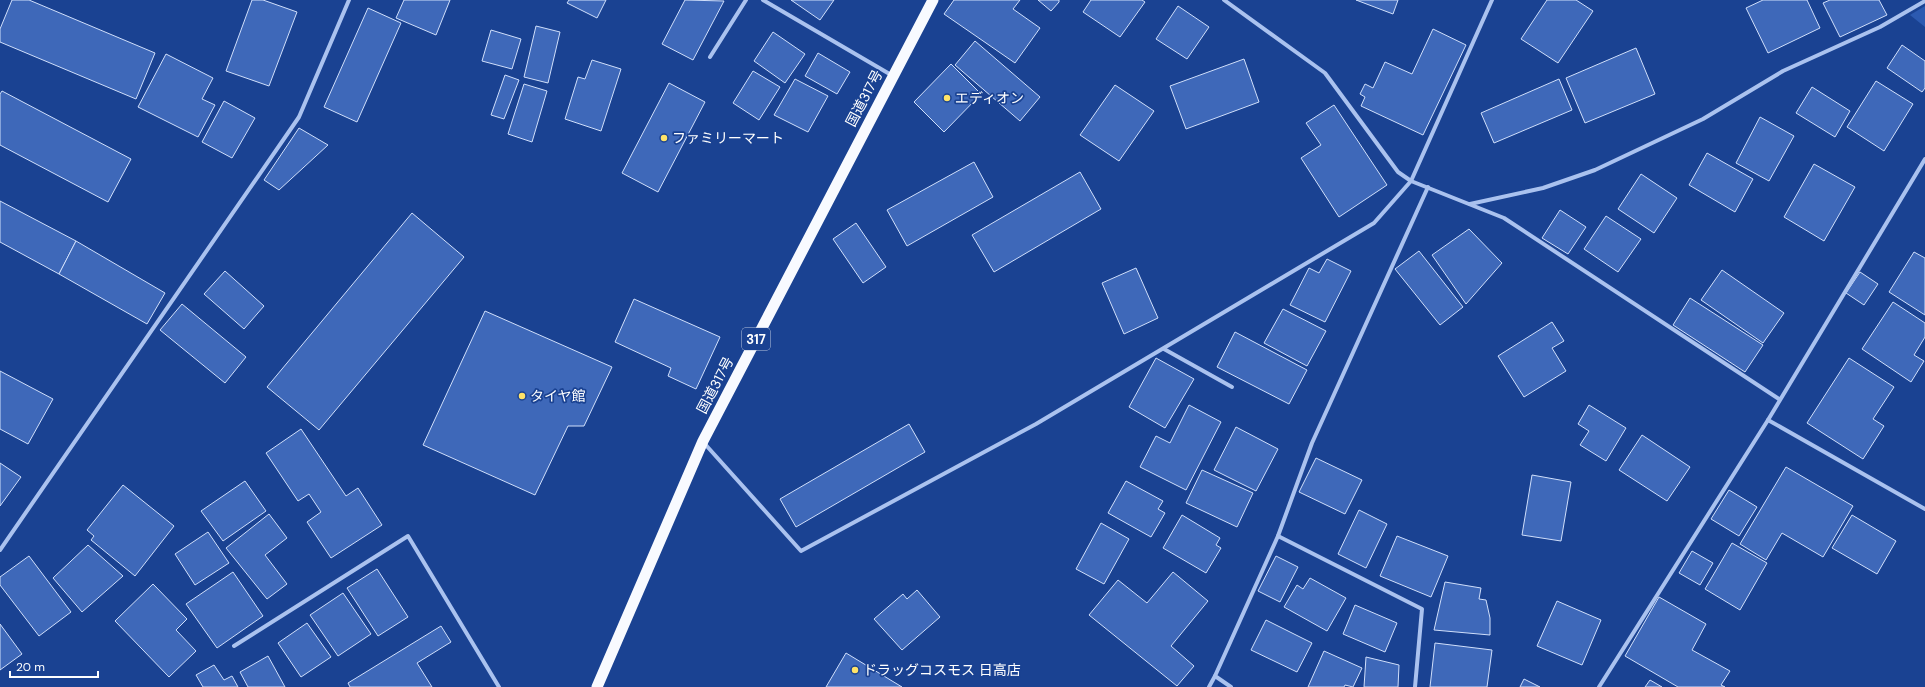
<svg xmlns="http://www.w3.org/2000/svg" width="1925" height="687" viewBox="0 0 1925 687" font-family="'DM Sans','Noto Sans JP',sans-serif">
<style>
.green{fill:#2c5ab1}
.building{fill:#3e68b9;stroke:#d0dffb}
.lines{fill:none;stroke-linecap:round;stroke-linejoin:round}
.minor{stroke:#aac2ef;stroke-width:4}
.trunk{stroke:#f8faff;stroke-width:11}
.poi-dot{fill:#ffe368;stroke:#1a4292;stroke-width:1.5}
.labels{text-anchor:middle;stroke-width:3.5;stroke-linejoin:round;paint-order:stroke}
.shield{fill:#1a4292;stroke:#bac6de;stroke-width:1}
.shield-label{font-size:13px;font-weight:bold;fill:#fff}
.street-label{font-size:14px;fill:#fff;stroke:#1a4292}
.poi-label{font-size:14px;fill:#fff;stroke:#1a4292;text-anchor:start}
</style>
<rect width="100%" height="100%" fill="#1a4292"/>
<polygon class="green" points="1925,6 1925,27 1910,15"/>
<g class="building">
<polygon points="12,0 29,0 155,53 136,99 0,42 0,29"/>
<polygon points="252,0 263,0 297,12 269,86 226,71"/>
<polygon points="404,0 450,0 436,35 396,18"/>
<polygon points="569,0 606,0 597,18 567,3"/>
<polygon points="685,0 724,1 693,60 662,44"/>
<polygon points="791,0 834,0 820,20"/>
<polygon points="954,0 1020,0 1013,9 1040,28 1015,63 944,14"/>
<polygon points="1038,0 1059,0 1059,2 1051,11"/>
<polygon points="1091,0 1142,0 1145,2 1120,37 1083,12"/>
<polygon points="1356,0 1398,0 1393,14"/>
<polygon points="1547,0 1576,0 1593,11 1558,63 1521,39"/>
<polygon points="1763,0 1807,0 1820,28 1768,53 1746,8"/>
<polygon points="1830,0 1879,0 1887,15 1840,37 1823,3"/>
<polygon points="1178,6 1209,27 1187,59 1156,39"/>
<polygon points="368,8 401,23 357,122 324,107"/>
<polygon points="536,26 560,32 548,83 524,77"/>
<polygon points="1433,29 1466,45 1423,135 1361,106 1365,97 1360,94 1365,84 1373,88 1385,62 1412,74"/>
<polygon points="491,30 521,39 512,69 482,61"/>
<polygon points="773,32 805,54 785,83 754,61"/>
<polygon points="975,41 1040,97 1020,121 955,65"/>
<polygon points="1902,45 1925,61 1925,88 1922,92 1887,68"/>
<polygon points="1636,48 1655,94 1585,123 1566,78"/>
<polygon points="818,53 850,72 837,94 805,76"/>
<polygon points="166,54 213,78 202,99 215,105 198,137 138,107"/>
<polygon points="1244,59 1259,102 1186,129 1170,86"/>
<polygon points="592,60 621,69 601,131 565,119 578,77 585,79"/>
<polygon points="951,64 981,94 944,132 914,102"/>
<polygon points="753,71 780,87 759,120 733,103"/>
<polygon points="505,75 519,80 504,119 491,115"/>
<polygon points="795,79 828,96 808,132 774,115"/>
<polygon points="1559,79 1572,110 1494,143 1481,113"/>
<polygon points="1876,81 1913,104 1884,151 1847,127"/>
<polygon points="669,83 705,102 658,192 622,173"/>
<polygon points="524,84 547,91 532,142 508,134"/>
<polygon points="1115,85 1154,111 1119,161 1080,135"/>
<polygon points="1812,87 1850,111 1835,137 1796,113"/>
<polygon points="2,91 131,159 108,202 0,145 0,94"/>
<polygon points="224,101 255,118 232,158 202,142"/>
<polygon points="1334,105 1387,185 1339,217 1301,158 1321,145 1306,123"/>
<polygon points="1760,117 1794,136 1769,181 1736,163"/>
<polygon points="299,128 328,145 279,190 264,180"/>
<polygon points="1707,153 1753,179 1735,212 1689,185"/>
<polygon points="974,162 993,197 907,246 887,210"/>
<polygon points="1814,164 1855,187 1824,241 1784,217"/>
<polygon points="1080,172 1101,209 994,272 972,235"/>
<polygon points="1641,174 1677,198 1654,233 1618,209"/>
<polygon points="0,201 76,241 59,274 0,242"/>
<polygon points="1560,210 1586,227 1568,254 1542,238"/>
<polygon points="412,213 464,257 319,430 267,387"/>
<polygon points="1606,216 1641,239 1618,272 1584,249"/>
<polygon points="856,223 886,267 863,283 833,239"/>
<polygon points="1469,229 1502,263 1466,304 1432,255"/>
<polygon points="76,241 165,293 147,324 59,274"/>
<polygon points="1419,251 1463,307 1440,325 1395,269"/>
<polygon points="1914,252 1925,258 1925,315 1889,292"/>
<polygon points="1327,259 1351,271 1325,322 1290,305 1309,268 1319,273"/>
<polygon points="1136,268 1158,318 1124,334 1102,283"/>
<polygon points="1722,270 1784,313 1763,343 1701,300"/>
<polygon points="225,271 264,306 244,329 204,294"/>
<polygon points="1860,272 1878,284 1864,305 1846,293"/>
<polygon points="1690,298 1763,345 1745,372 1673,325"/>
<polygon points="634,299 720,337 696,389 668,376 671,368 615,342"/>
<polygon points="1893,302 1925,323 1925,337 1914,355 1924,361 1911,382 1862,349"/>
<polygon points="182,304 246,357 225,383 160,330"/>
<polygon points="1283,309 1326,331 1307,366 1264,343"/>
<polygon points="485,311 612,367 584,426 568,426 535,495 423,445"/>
<polygon points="1552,322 1564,341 1552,348 1566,371 1524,397 1498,356"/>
<polygon points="1235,332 1307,370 1289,404 1217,367"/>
<polygon points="1156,358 1194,379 1165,428 1129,407"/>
<polygon points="1849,358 1894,387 1873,419 1884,426 1863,459 1807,423"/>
<polygon points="0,371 53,399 28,444 0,429"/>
<polygon points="1189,405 1221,422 1186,490 1140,467 1156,436 1170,443"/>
<polygon points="1589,405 1626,428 1606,461 1580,445 1589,431 1578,424"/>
<polygon points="909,424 925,452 796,527 780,499"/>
<polygon points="1236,427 1278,449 1256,491 1214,470"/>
<polygon points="301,429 346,496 358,488 382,525 331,558 307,522 321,512 309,494 298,501 266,453"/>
<polygon points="1642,435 1690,467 1667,501 1619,470"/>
<polygon points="1316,458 1362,480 1345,514 1299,492"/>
<polygon points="0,463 21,477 0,506"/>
<polygon points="1786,467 1853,506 1823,557 1782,533 1766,560 1740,544"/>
<polygon points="1202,470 1253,493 1237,527 1186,503"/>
<polygon points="1532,475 1571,482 1561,541 1522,535"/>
<polygon points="245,481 266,511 223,541 201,511"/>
<polygon points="1126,481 1163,501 1158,509 1165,513 1151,537 1108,513"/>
<polygon points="123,485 174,526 135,576 91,540 94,536 87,530"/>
<polygon points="1729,490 1757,507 1739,536 1711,519"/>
<polygon points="1359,510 1387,524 1366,568 1338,554"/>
<polygon points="269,514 287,538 265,555 287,584 267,599 226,548"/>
<polygon points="1182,515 1220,538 1216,545 1221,548 1206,573 1163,548"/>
<polygon points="1852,515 1896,541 1877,574 1832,548"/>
<polygon points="1101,523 1129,539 1104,584 1076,569"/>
<polygon points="208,532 229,563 195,585 175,554"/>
<polygon points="1397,536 1448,556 1431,597 1380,576"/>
<polygon points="1732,543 1767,563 1740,610 1705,589"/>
<polygon points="88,545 123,576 82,612 53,578"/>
<polygon points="1692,551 1713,563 1700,585 1679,573"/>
<polygon points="29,556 71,612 39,636 0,585 0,577"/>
<polygon points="1276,556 1298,567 1280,602 1258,591"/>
<polygon points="377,569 408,617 378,636 347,588"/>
<polygon points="233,572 263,616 217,648 186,604"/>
<polygon points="1173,572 1208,601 1171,646 1194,666 1177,686 1089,615 1118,580 1147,603"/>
<polygon points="1310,578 1346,598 1327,631 1284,607 1297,585 1303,589"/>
<polygon points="1445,582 1481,588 1479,599 1486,600 1490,618 1490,635 1434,630"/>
<polygon points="153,584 187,619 176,630 196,651 169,677 115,621"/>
<polygon points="917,590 940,617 902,650 874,619 903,594 907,599"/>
<polygon points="343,593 371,634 338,656 310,615"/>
<polygon points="1659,597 1706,624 1692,650 1730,671 1721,685 1725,687 1678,687 1625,656"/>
<polygon points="1557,601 1601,620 1582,665 1537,646"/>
<polygon points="1355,605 1397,623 1385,652 1343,634"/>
<polygon points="1266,620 1312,643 1297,672 1251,650"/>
<polygon points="307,623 331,657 301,677 278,643"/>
<polygon points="0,624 22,654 0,670"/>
<polygon points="441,626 451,642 417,663 432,687 350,687 348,683"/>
<polygon points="1435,643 1492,650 1487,687 1430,687"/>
<polygon points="1324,651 1362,668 1353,687 1345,685 1344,687 1308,687"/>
<polygon points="846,653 902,687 826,687"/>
<polygon points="268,656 285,687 248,687 240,672"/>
<polygon points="1366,657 1399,665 1398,687 1364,687"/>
<polygon points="214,665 224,680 232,676 238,687 203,687 196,675"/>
<polygon points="1524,679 1540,687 1520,687"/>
<polygon points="1650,680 1662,687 1645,687"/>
</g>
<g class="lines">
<g class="minor">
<polyline points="763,0 893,76"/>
<polyline points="1224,0 1325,73 1398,172 1411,181 1504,218 1779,399"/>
<polyline points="710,57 746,0"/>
<polyline points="1470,204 1543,188 1595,170 1703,119 1783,71 1880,27 1925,1"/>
<polyline points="1164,349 1232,387"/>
<polyline points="1768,420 1925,509"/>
<polyline points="704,443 801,551 1036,424 1374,223 1411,181 1492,0"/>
<polyline points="1278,536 1422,609 1415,687"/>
<polyline points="0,550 299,117 349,0"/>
<polyline points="234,646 408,536 499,687"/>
<polyline points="1209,687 1215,676"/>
<polyline points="1231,687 1215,676 1278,536 1312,443 1428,187"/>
<polyline points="1599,687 1768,420 1925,159"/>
</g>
<polyline class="trunk" points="597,687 703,441 933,0"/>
</g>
<g class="poi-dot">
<circle cx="947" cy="98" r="4"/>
<circle cx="664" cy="138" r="4"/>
<circle cx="522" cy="396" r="4"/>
<circle cx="855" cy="670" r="4"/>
</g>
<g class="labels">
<rect class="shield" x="742" y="328" width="28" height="22" rx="3"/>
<g class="shield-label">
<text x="756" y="344">317</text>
</g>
<g class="street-label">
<text transform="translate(864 98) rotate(-62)" y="5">国道317号</text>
<text transform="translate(715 385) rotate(-62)" y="5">国道317号</text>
</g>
<g class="poi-label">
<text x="955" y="103">エディオン</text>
<text x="672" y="143">ファミリーマート</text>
<text x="530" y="401">タイヤ館</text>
<text x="863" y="675">ドラッグコスモス 日高店</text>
</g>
</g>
<path d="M10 671v6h88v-6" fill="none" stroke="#ffffff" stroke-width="2"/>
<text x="16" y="671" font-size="12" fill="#ffffff" stroke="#1a4292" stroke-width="3" paint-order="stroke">20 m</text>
</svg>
